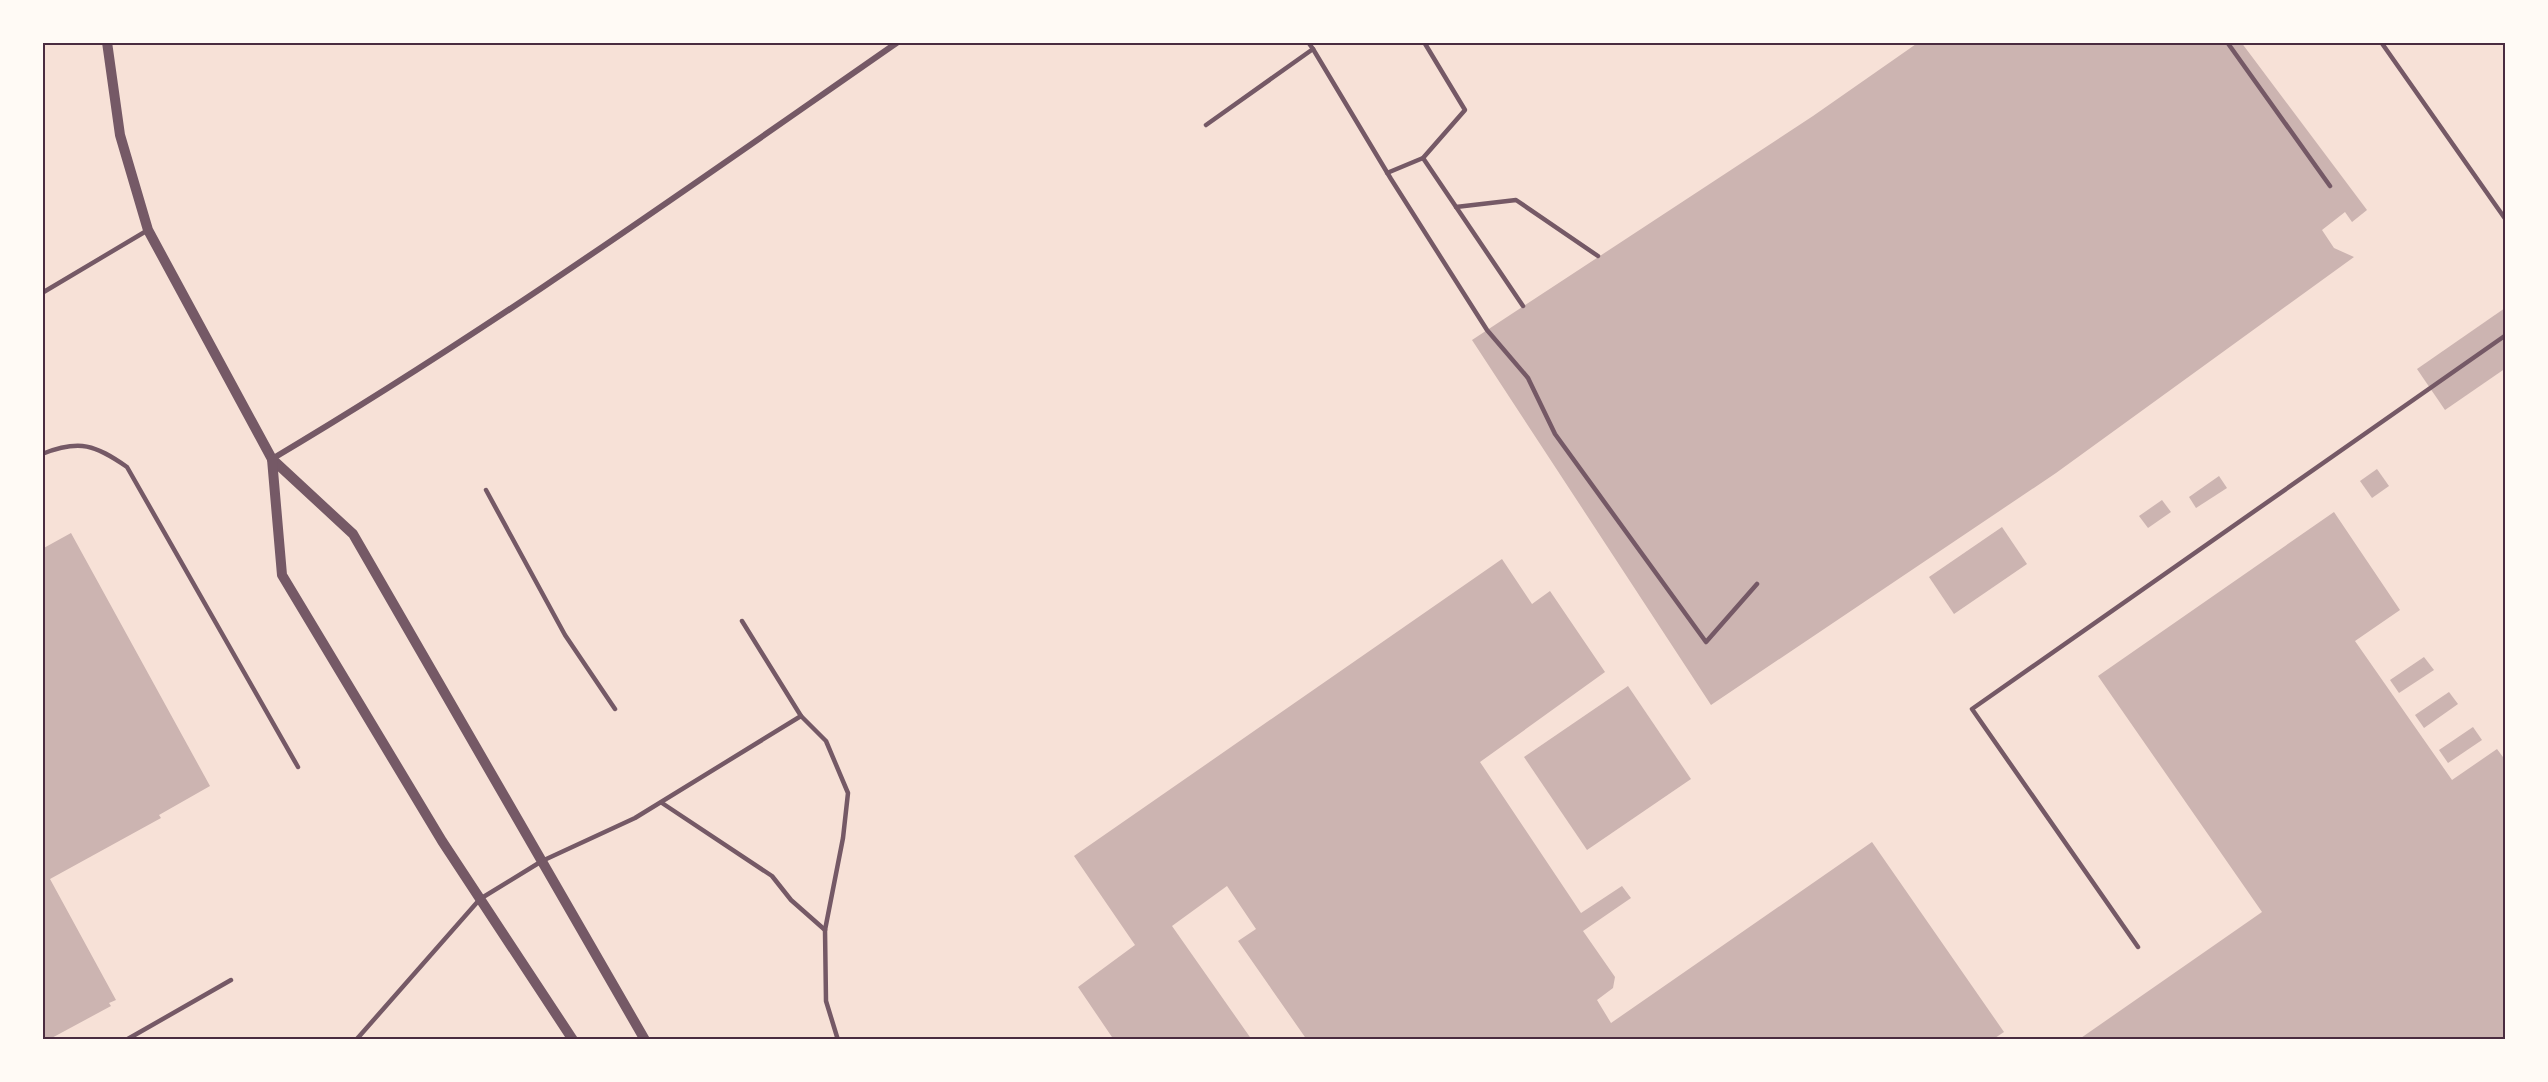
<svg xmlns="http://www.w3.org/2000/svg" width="2548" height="1082" viewBox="0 0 2548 1082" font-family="'Noto Serif',serif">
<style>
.building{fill:#ccb4b1}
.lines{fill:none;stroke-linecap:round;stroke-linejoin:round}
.service{stroke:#755966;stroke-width:4.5}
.minor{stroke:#755966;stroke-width:6}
.tertiary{stroke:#755966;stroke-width:10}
.neatline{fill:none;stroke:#4a2c40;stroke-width:2}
</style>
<rect width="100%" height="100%" fill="#f7e1d7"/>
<g class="building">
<polygon points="1919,42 2241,42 2367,210 2352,222 2345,212 2322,230 2334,248 2354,257 2056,473 1711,705 1472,340 1813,116"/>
<polygon points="2505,308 2506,368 2445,410 2417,369"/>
<polygon points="2377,469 2389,486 2372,498 2360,481"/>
<polygon points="2219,476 2227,488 2196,508 2189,497"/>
<polygon points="2162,500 2171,512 2148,528 2139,516"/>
<polygon points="2334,512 2400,610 2355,641 2452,780 2497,749 2506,761 2506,1040 2078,1040 2262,912 2098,676"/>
<polygon points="2002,527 2027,564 1954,614 1929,577"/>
<polygon points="71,533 210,786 159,815 161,818 50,879 116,1000 109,1003 111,1006 48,1040 42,1040 42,549"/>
<polygon points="1502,559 1532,604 1550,591 1605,672 1480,762 1581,913 1622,886 1631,898 1583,931 1615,977 1613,988 1597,1000 1611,1023 1872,842 2004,1032 1992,1040 1307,1040 1238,941 1256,929 1227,886 1172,926 1252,1040 1114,1040 1078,987 1135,945 1074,856"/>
<polygon points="2424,657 2434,670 2399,693 2390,680"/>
<polygon points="1628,686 1691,779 1587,850 1524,757"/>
<polygon points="2449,692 2458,704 2424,728 2415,715"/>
<polygon points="2473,727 2482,740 2448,763 2439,750"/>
</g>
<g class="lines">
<g class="service">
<polyline points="2227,42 2330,186"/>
<polyline points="2381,42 2506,220"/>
<polyline points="1313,49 1391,179 1487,330 1528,378 1555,434 1706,642 1757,584"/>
<polyline points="1206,125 1313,49 1308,42"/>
<polyline points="1423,158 1523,306"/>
<polyline points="1387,173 1423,158 1465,110 1424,42"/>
<polyline points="1456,207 1516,200 1598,256"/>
<polyline points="42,293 148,230"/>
<path d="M42 454C80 439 95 445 127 467L298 767"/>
<polyline points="486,490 565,635 615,709"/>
<polyline points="742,621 801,716 826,741 848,793 843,838 825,930 826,1001 838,1040"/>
<polyline points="662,803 772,876 791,900 825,930"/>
<polyline points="2138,947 1972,709 2506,335"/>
<polyline points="126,1040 231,980"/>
<polyline points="356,1040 480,899 542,861 635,818 801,716"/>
</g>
<path class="minor" d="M272 459C488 331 692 185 898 42"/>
<g class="tertiary">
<polyline points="107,42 120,135 148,230 272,459 353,534 645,1040"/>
<polyline points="272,459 282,575 442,841 573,1040"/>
</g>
</g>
<rect width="2548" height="1082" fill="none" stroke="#fffaf5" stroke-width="87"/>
<rect x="44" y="44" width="2460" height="994" class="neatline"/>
</svg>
